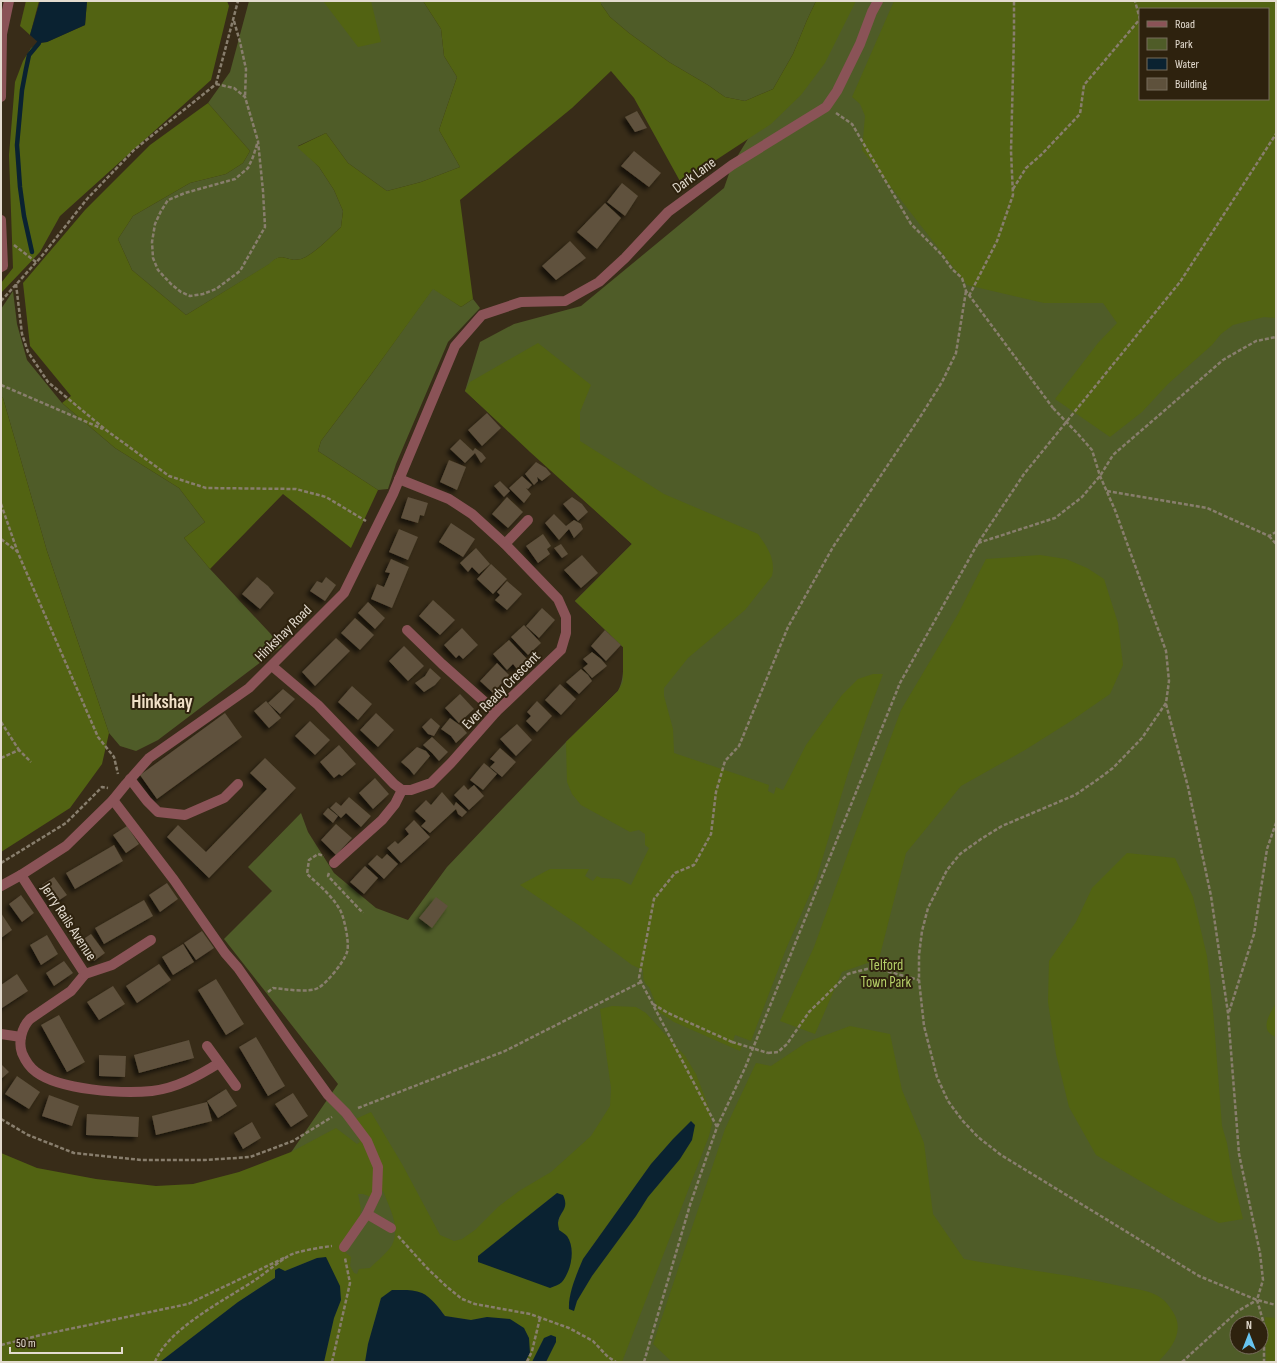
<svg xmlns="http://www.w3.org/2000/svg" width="1277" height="1363" viewBox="0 0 1277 1363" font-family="'Sofia Sans Condensed',sans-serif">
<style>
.green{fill:#4f5c28;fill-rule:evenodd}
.forest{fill:#526312;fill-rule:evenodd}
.water{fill:#0a2231}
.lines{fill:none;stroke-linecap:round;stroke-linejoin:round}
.stream{stroke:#0a2231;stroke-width:4.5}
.building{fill:#5e513c;filter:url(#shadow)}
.path{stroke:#887e6d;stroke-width:2.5;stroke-dasharray:4 2;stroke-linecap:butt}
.minor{stroke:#8a5357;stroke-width:10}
.path-bridge{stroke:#887e6d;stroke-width:2.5;stroke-dasharray:4 2;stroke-linecap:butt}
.labels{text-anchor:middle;stroke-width:4;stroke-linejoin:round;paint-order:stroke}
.street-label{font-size:15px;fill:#e3dbcf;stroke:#2e220e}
.park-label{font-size:15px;fill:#b5cf67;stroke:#2e220e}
.district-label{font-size:19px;font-weight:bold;fill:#f0e0c7;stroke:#2e220e}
</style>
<defs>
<filter id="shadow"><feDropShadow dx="-3.5" dy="3.5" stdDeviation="2" flood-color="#0009"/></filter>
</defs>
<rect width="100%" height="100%" fill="#382c18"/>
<g class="green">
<path d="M249 1H423L441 29 444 56 457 77 439 130 460 167 421 182 387 191 348 163 326 133 298 146 319 167 334 190 343 211 341 227C331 236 315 254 301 259 286 263 283 250 270 264L186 315 132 270 118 239 133 216 190 183 226 174 243 163 250 151 208 103 230 72Z"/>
<polygon points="601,1 816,1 807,20 793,54 773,89 745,101 725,97 708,85 669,62 629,33 610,17 601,4"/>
<path d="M832 1H1276V1362H147L338 1084 224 939 272 891 248 867 301 813 308 832 334 873 376 908 408 920 447 867 566 742 618 691C625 678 623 662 623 647L575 601 632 544 465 391 480 342 514 324 581 306 724 188 732 165ZM1140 9H1268V99H1140ZM1237 1323H1261V1347H1237Z"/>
<polygon points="433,288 461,307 473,299 480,308 448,342 396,464 388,489 378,490 318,451 321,441 370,376"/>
<polygon points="13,291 17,324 27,360 62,403 115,448 179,488 205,522 184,538 210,569 282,646 158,740 136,751 120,746 109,733 47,551 3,398 1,397 1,309"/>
</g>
<g class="forest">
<polygon points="26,1 39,1 30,35 20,26"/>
<polygon points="87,1 227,1 229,6 211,80 60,216 40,252 1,293 1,283 13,268 9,155 15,82 23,61 31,48 39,43 47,42 85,25"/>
<polygon points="323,1 371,1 381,42 358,47"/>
<path d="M423 1H601V4L610 17 629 33 669 62 708 85 725 97 745 101 773 89 793 54 807 20 816 1H856L825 63 801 95 771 124 681 183 634 98 611 71 572 108 460 200 473 299 461 307 433 289 370 376 321 441 318 451 378 490 351 548 283 494 210 569 184 538 205 522 179 488 115 448 62 403 71 396 30 346 23 283 85 210 150 145 208 103 250 151 243 163 226 174 190 183 133 216 118 239 132 270 186 315 269 264C283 250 286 263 301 259 315 254 331 236 341 227L343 211 334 190 319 167 297 147 326 133 348 163 387 191 421 182 460 167 439 130 457 77 444 56 441 29Z"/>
<path d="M894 1H1276V318L1264 317 1233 325 1221 334 1212 345 1168 384 1142 412 1110 437 1055 399 1098 343 1117 323 1103 303H1044L967 285 862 150 865 116 860 104 852 97ZM1140 9H1268V99H1140Z"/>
<path d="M538 343 591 385 580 412V441L664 494 758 534C767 547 776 559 772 576L745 610 688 658 664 688V696L673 729 674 753 769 785 768 791 774 794 776 787 783 790 806 745 842 695 858 679 873 674H883L867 717 848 773 816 880 786 949 751 1041 735 1035 733 1041 742 1045 740 1051 674 1022 659 1012 649 987C643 983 643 977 643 970L632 965 580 926 520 885 550 869H589L585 876 593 881 597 876 601 878 619 879 631 885 649 848 645 845V834L639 830 630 832 581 805 572 794 567 782 566 742 618 691 623 682V647L575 601 632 544 530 452 465 391 470 382Z"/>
<polygon points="1,397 3,398 47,551 109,733 102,764 70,808 1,852"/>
<polygon points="1040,555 1066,559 1087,568 1104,579 1118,623 1123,665 1110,694 1071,721 1025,750 961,786 906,853 879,959 842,972 815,1034 780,1021 814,947 852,842 901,710 958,614 986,559"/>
<polygon points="1127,853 1175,858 1193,897 1207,956 1213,1010 1222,1126 1227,1143 1232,1174 1243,1219 1219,1223 1176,1202 1096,1155 1069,1107 1056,1054 1048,1002 1049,961 1076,922 1092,888"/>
<path d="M1276 1003V1037C1258 1030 1270 1014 1276 1003Z"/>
<path d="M612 1006 636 1007 646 1013 685 1056 696 1074 709 1108 712 1124 709 1136 622 1362H546L556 1342 544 1338 532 1362H525L530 1353 487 1317 471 1320 445 1316 437 1305 407 1290 381 1298 368 1344 365 1362H324L334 1318 341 1300 317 1258 284 1271 238 1302 160 1362H1V1153L37 1168 96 1179 156 1186 193 1184 239 1172 291 1152 336 1128 357 1144 360 1142 351 1121 371 1112 402 1164 440 1235 454 1241 462 1239 475 1230 498 1207 519 1191 551 1172 591 1136 610 1106 611 1088 600 1009ZM692 1122V1140L680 1159 648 1197 636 1216 592 1276 577 1301 574 1310 569 1309C568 1294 577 1273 583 1259L651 1164 673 1139ZM383 1191C389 1207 401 1227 392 1245 388 1252 376 1262 370 1268L359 1269 357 1274 354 1273 350 1266 351 1257 346 1253 344 1247 358 1228 361 1209 358 1194H363L371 1197ZM557 1193 564 1208 558 1223 559 1230C576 1243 573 1255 567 1273L478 1262V1256Z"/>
<path d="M850 1026 890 1034 902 1090 924 1143 933 1214 964 1259C1016 1269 1069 1274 1120 1286 1131 1288 1147 1290 1156 1295 1164 1299 1168 1304 1173 1312 1185 1331 1172 1348 1158 1362H672L653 1344 725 1129 756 1063 771 1066 807 1042Z"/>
<polygon points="1265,1317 1276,1318 1276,1362 1266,1362"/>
</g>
<g class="water">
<polygon points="40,1 87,1 85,25 47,42 39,43 30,35"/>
<path d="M691 1121 695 1125 692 1140 680 1159 648 1197 636 1216 592 1276 577 1301 574 1311 569 1309C568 1294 577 1273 583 1259L651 1164 673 1139Z"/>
<path d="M557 1193 563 1195C570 1210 559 1211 558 1223 558 1226 559 1228 559 1230 562 1232 565 1234 567 1236 576 1249 571 1271 562 1282 559 1285 554 1286 550 1288L478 1262V1256Z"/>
<polygon points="326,1257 340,1286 341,1300 334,1318 324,1362 160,1362 238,1302 275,1278 275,1270 279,1268 285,1271 317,1258"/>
<path d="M392 1290C401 1290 413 1289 422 1293 431 1297 439 1308 445 1316L471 1320 487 1317 510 1319 524 1328 529 1338 530 1353 525 1362H365L368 1344 381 1298Z"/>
<polygon points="551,1335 556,1337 556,1342 546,1362 532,1362 544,1338"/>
</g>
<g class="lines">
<polyline class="stream" points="32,252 24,216 20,187 17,145 22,90 26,69 29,55 39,43"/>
</g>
<g class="building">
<polygon points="637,111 647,128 635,132 625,117"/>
<polygon points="634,151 661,173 649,187 621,166"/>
<polygon points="622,183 638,196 625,216 607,202"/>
<polygon points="605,203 621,218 597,249 577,232"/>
<polygon points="570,241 586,258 556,280 542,266"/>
<polygon points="487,413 501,428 482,446 468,430"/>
<polygon points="460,439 473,451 475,448 482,453 486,458 481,463 475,453 465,463 450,449"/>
<polygon points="449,460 466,467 457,490 440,482"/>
<polygon points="536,462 546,468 551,474 542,481 537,477 538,481 534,485 525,474"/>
<polygon points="522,476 532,485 528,489 526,488 531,494 524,503 509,488"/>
<polygon points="500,481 510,491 504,497 494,486"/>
<polygon points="408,497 428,503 424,516 420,515 418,523 401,518"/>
<polygon points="507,497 523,512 508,528 492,514"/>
<polygon points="572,497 582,504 588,512 578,521 563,504"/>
<polygon points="554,514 566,526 574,520 581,524 583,529 574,538 569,529 559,540 545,523"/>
<polygon points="451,523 475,539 463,557 439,542"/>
<polygon points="399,529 418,537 408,560 389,552"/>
<polygon points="543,534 551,546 547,549 550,554 538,563 526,546"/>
<polygon points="561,544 568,554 562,558 554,548"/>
<polygon points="476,548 490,564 479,574 472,567 468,572 460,563"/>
<polygon points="582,555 598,573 581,588 564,570"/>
<polygon points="391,559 409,567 392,608 371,599 377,584 384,587 390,573 385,572"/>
<polygon points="491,564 507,579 493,594 477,579"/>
<polygon points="257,577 268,586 274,593 260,609 242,594"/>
<polygon points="326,577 336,585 325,601 310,591 317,581 322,583"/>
<polygon points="507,581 522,594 507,610 495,600 500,595 497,592"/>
<polygon points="433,600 455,620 440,635 419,616"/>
<polygon points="368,602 385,618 375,629 358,613"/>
<polygon points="542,608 555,620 539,638 526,626"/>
<polygon points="355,618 374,635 360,650 341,633"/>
<polygon points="524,625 541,643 528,655 511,637"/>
<polygon points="462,628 478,645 463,659 459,655 456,658 444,645"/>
<polygon points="605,630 621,645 606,661 591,646"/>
<polygon points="336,638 350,651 315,686 302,672"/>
<polygon points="509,640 527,659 517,669 513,664 507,670 493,654"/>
<polygon points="404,646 424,666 408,681 389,661"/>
<polygon points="592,652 601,659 607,666 592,678 583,668 588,664 583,659"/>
<polygon points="497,663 509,675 493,693 480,681"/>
<polygon points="430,668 441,678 435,685 424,692 415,683 425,676"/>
<polygon points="581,669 588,675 592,681 579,694 566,682"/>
<polygon points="560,684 576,699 561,715 545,700"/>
<polygon points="352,686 372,704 358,720 338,702"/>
<polygon points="283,689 295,699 280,714 268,703"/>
<polygon points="460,694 474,709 459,723 445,708"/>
<polygon points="266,701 281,718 269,728 254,711"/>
<polygon points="537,701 552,716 537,732 526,721 531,716 527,712"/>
<polygon points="225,713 242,737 157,799 140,775"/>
<polygon points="376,713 394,730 378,747 360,730"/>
<polygon points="431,718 440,726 434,736 428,734 422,727"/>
<polygon points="450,718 461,726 467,733 456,743 451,736 441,729"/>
<polygon points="310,721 330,740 315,755 295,736"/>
<polygon points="517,724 532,740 516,756 500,739"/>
<polygon points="432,737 448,752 439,761 432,753 423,745"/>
<polygon points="339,745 356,764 342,776 339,774 334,778 320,762"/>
<polygon points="417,747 426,751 430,756 414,775 409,769 401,762"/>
<polygon points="500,748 516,762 502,777 490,767 495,762 490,759"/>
<polygon points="265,758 296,788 209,878 167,837 178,825 206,852 267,789 250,773"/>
<polygon points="484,763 497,774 483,790 470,780"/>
<polygon points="375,778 389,794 373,809 359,793"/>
<polygon points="464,785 468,790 474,785 484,796 469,810 454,795"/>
<polygon points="442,792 454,806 456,802 467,812 462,817 458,814 456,809 430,833 421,826 426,821 415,811 426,800 431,805"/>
<polygon points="349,797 371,816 361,827 346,813 341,818 330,808 336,802 341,806"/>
<polygon points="328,808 338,816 333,823 323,814"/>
<polygon points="414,820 430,837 401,863 387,848 395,841 398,844 409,834 405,829"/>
<polygon points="336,824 352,838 336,855 321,840"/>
<polygon points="127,826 139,844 126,853 113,835"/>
<polygon points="114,845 123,861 75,889 66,873"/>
<polygon points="387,854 398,864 384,879 368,864 377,855 382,859"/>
<polygon points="365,866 378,878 364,894 350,882"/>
<polygon points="54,877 67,895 55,903 42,885"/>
<polygon points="167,883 178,899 160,912 149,895"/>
<polygon points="21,895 34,913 22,922 9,904"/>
<polygon points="436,897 448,906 432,928 419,918"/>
<polygon points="144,900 153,916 104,944 95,928"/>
<polygon points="1,913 12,930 1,938"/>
<polygon points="202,931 214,948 196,960 184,943"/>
<polygon points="91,934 105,953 94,961 79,942"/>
<polygon points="47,935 58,954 41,965 30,945"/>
<polygon points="183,944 194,962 173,975 162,957"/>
<polygon points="64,961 73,973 54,986 46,973"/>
<polygon points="159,964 171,980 137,1003 126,986"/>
<polygon points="17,974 28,991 2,1008 1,1006 1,985"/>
<polygon points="216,979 244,1024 226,1035 198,990"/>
<polygon points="113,986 125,1004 99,1020 87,1002"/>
<polygon points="59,1015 85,1062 67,1072 41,1025"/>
<polygon points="256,1037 285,1086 268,1096 239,1047"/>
<polygon points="189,1040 194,1058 139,1073 134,1055"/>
<polygon points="99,1055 126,1056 125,1077 99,1076"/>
<polygon points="1,1064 9,1072 1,1079"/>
<polygon points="17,1076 40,1092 29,1109 5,1094"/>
<polygon points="226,1089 237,1106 218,1118 207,1101"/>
<polygon points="293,1093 308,1116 291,1127 275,1104"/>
<polygon points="49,1095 79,1106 72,1126 42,1116"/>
<polygon points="207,1102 212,1121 156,1135 152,1116"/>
<polygon points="87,1114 139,1117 138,1137 86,1135"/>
<polygon points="252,1122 261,1138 243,1149 234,1133"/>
</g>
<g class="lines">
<g class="path">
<polyline points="234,21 240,42 246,69 245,97"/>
<polyline points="216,84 234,88 245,97 258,141 263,191 265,227 240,271 216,289 203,294 190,296 181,292 171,284 158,270 153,258 152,242 155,224 161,211 168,200 185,193 235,179 248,168 253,157 258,141"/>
<polyline points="836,113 852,124 911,224 942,255 952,269 962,278 966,291 1053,408"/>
<polyline points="1013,189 1026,168 1041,155 1080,114 1084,85 1140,19 1135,1"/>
<polyline points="14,245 36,262"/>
<polyline points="16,284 22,334 28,352 48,382 106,430 169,476 206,488 296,489 326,497 366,521"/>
<polyline points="969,296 997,241 1013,195 1011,151 1014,34 1014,1"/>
<polyline points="1,301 41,257 87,199 134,150 216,84 238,1"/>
<polyline points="1,385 103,429"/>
<polyline points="1078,434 1092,450 1100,476 1115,510 1166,651 1169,681 1166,703 1142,738 1113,768 1097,780 1075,795 1002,826 981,839 960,854 947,870 928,908 922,931 919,955 919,980 924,1026 937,1077 948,1101 962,1120 978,1137 1001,1155 1199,1276 1257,1300 1276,1305"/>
<polyline points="1107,491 1207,508 1269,536 1276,532"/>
<polyline points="1,504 18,553 98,737 114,757 118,774"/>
<polyline points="1269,536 1276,544"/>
<polyline points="1,539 18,552"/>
<polyline points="978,543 1055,518 1082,497 1100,476 1113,455 1121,448 1223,360 1256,341 1276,337"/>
<polyline points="1166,704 1188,787 1211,896 1228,1013 1239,1154 1260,1253 1263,1280 1257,1300 1264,1324 1264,1362"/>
<polyline points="1,722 19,750"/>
<polyline points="1,758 19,750 31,762"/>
<polyline points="1,863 66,823 102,787 108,788"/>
<polyline points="329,873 328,876 363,913"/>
<path d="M268 992 273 988C283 989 310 993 318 988 327 983 344 962 347 952 350 944 344 915 339 908 331 895 318 884 307 874L309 860 318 854 324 856"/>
<polyline points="653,1004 668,1013 732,1042"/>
<polyline points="1229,1012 1254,934 1267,849 1276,823"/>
<polyline points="768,1053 778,1052 787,1044 809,1012 848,974 867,969 886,971 919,980"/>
<polyline points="358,1108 505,1051 641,982"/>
<polyline points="1,1119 28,1135 74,1153 141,1160 205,1160 250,1157 293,1141 332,1117"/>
<polyline points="717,1127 639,978 654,899 675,873 694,865 711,834 716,792 725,761 739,746 788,627 833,547 922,414 942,382 956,353 966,291"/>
<polyline points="398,1236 427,1268 446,1286 462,1299 475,1304 530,1314 569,1328 593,1341 608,1357 616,1362"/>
<polyline points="1,1345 41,1335 188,1304 284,1258"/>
<path d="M155 1362C167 1329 227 1299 255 1280 267 1272 278 1262 290 1255 298 1251 323 1247 332 1246"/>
<polyline points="332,1362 350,1283 345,1258"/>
<polyline points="527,1362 532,1351 540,1318"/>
<polyline points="644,1362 690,1205 717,1127 745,1068 900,683 978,543 1024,474 1180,282 1276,134"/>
<polyline points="1182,1362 1238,1311 1257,1300"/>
</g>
<g class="minor">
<polyline points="1,97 2,34 9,1"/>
<polyline points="1,220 3,266 1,267"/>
<polyline points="505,544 528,520"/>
<polyline points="407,630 442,664 496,712"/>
<polyline points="272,666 318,705 394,784 402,790 411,790 431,783 451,763 496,712 561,650 566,633 566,617 558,599 505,544 472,514 449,499 399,479"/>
<polyline points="130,779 147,801 158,812 185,815 224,798 238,784"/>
<polyline points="113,800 174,880 225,953 238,968 289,1041 328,1095 346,1113 367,1141 378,1167 377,1193 367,1214 391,1228"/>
<polyline points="334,863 382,820 395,804 402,790"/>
<path d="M21 875 85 974 71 991 30 1019C22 1027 18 1042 22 1053 25 1060 29 1067 36 1072 60 1090 122 1094 152 1091 177 1088 198 1076 219 1063"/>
<polyline points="1,886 21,875 66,846 113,800 126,784 149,758 249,688 344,593 393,494 455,346 482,315 521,302 565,301 599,282 625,258 668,212 732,165 826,107 837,91 860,44 872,12 878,1"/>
<polyline points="85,974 112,965 151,940"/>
<polyline points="1,1034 21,1037"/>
<polyline points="207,1046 236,1086"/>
<polyline points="344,1247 367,1214"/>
</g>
<g class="path-bridge">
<polyline points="1053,408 1078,434"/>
<polyline points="732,1042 768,1053"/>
</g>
</g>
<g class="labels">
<g class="street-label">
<text transform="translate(694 175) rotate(-36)" y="5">Dark Lane</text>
<text transform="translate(283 633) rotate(-45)" y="5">Hinkshay Road</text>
<text transform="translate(501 690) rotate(-45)" y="5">Ever Ready Crescent</text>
<text transform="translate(69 922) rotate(57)" y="5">Jerry Rails Avenue</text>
</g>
<g class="park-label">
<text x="886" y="970">Telford<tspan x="886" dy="17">Town Park</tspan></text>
</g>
<g class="district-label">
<text x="162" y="708">Hinkshay</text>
</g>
</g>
<rect width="1277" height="1363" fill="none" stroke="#e3dbcf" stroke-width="4"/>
<rect x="1139" y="8" width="130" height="92" fill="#2e220e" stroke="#766c5b"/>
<rect x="1147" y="21" width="20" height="6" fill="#8a5357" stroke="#766c5b"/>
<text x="1175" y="28" font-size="12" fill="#e3dbcf">Road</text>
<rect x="1147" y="38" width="20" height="12" fill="#4f5c28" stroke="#766c5b"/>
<text x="1175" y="48" font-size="12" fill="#e3dbcf">Park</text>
<rect x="1147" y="58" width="20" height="12" fill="#0a2231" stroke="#766c5b"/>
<text x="1175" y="68" font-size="12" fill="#e3dbcf">Water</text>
<rect x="1147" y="78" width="20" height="12" fill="#5e513c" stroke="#766c5b"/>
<text x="1175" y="88" font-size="12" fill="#e3dbcf">Building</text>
<g transform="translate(1249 1335)"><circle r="19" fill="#2e220e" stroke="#766c5b"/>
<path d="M0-3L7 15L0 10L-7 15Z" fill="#67c4ef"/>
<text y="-6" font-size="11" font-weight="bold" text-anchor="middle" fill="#e3dbcf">N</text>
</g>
<path d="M10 1347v6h112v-6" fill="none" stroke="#e3dbcf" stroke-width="2"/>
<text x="16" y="1347" font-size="12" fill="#e3dbcf" stroke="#2e220e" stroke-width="3" paint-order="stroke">50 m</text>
</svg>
